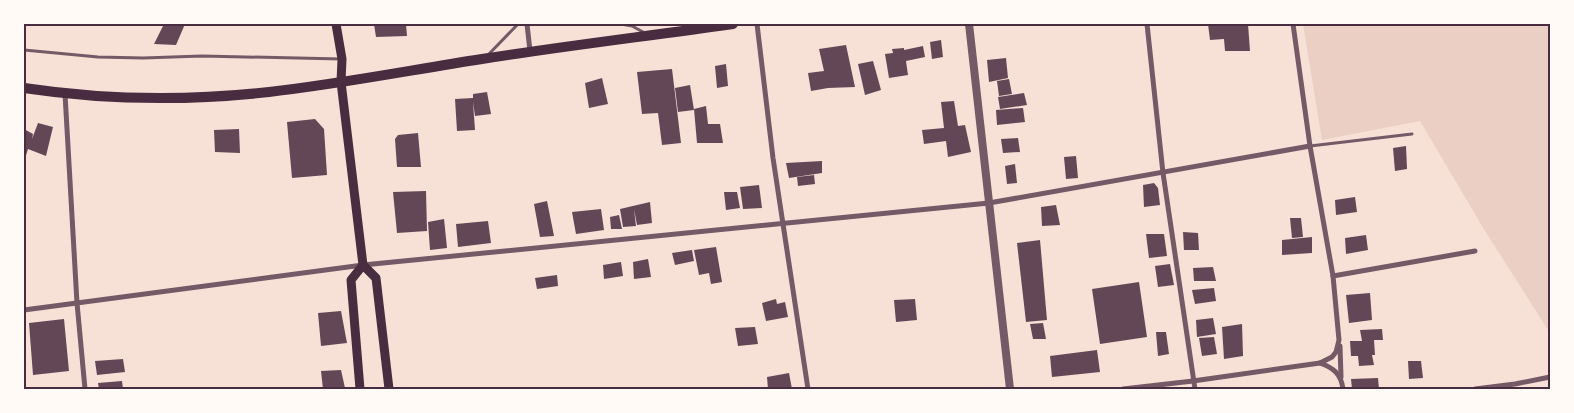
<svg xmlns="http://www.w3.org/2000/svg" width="1574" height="413" viewBox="0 0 1574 413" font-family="'Roboto Condensed',sans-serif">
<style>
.green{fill:#ebcfc5}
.building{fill:#644757}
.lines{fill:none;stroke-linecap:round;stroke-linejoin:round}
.service{stroke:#755966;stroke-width:3}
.minor{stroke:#755966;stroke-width:5}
.tertiary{stroke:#755966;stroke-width:8}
.secondary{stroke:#4a2c40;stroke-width:9}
.trunk{stroke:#4a2c40;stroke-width:10}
.neatline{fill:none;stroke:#4a2c40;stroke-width:2}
</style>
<rect width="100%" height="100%" fill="#f7e1d7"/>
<polygon class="green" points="1303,24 1550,24 1550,333 1485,231 1420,121 1322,140"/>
<g class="building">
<polygon points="164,24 185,24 176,45 154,44"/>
<polygon points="374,24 406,24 407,36 376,37"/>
<polygon points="1208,24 1248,24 1250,51 1225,51 1224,39 1210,40"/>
<polygon points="941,40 943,57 932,59 930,42"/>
<polygon points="846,45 855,87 828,88 811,91 808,73 824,71 819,49"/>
<polygon points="923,46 925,57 906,61 908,75 889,78 885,54 893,53 892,49 904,48 904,50"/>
<polygon points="1006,58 1008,78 989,82 987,60"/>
<polygon points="873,61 881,90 865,95 858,64"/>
<polygon points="726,64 728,86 717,88 715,66"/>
<polygon points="672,69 681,143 662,145 658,113 642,114 637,72"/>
<polygon points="602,78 608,104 589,108 585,83"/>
<polygon points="1009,79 1012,94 999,96 997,81"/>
<polygon points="690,85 694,110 678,112 675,88"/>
<polygon points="487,92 491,114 475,116 473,102 475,130 457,131 455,99 473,98 473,94"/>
<polygon points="1024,93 1027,105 1000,109 998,97"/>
<polygon points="954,101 958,126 965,125 971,152 948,157 946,141 924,144 922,130 944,128 941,102"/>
<polygon points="706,106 708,124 720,124 723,143 697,143 694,109"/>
<polygon points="1023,108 1025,122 997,125 996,110"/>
<polygon points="315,119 324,129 327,175 292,178 287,122"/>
<polygon points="38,123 53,127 46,156 28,149 24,162 24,129 33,134 32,139"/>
<polygon points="239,129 240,153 215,152 214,130"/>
<polygon points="418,133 421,167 397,167 395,139 398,135"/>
<polygon points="1018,138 1020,152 1003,153 1001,139"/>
<polygon points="1406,146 1407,169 1395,171 1393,148"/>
<polygon points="1076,156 1078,178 1066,179 1064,157"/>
<polygon points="822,161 822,173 789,178 786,163"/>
<polygon points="1015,164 1017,183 1007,184 1005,166"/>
<polygon points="814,175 815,184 798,186 797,177"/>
<polygon points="1154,183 1158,188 1160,205 1144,207 1143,185"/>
<polygon points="759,185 762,208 743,209 740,187"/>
<polygon points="426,191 427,231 397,233 393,192"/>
<polygon points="724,192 737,192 740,208 726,210"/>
<polygon points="1355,197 1357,212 1336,215 1335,200"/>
<polygon points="547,201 554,236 540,237 534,204"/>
<polygon points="650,202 652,223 637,225 634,209 636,226 623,227 620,209"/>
<polygon points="1056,205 1060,225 1042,226 1041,207"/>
<polygon points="601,209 604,230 576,234 572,212"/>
<polygon points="619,215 622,229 611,229 610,217"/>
<polygon points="1290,218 1301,218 1303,237 1292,238"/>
<polygon points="444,219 447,248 430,250 428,222"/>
<polygon points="488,221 491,243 458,247 456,224"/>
<polygon points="1183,232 1198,233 1199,250 1184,250"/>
<polygon points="1146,234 1164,234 1167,256 1149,258"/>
<polygon points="1366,235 1368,250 1346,254 1345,238"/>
<polygon points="1312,237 1312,253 1282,255 1282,240"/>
<polygon points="1040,240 1047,320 1026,322 1017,243"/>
<polygon points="716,247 722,282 711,284 709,273 699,275 694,250"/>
<polygon points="692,250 694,261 675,265 672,253"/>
<polygon points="648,259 651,277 634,279 633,262"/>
<polygon points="621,262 623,276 604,279 603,265"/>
<polygon points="1170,264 1174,285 1158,287 1155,266"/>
<polygon points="1213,267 1216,281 1194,281 1193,268"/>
<polygon points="557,275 558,286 537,289 535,278"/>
<polygon points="1139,282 1147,337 1100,344 1092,289"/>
<polygon points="1214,288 1216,301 1195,304 1192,290"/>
<polygon points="1370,293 1372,320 1349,323 1346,295"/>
<polygon points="776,299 777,304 785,302 788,317 766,321 762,303"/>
<polygon points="915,299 917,320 896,322 894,300"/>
<polygon points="341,311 347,343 321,346 318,313"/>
<polygon points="1213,318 1216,334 1197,337 1196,320"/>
<polygon points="64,319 69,371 33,375 29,323"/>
<polygon points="1043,323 1046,339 1033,339 1030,324"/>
<polygon points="1242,324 1243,356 1224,359 1222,327"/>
<polygon points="755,327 758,344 738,346 735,328"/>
<polygon points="1382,329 1383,340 1374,340 1375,355 1372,355 1374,365 1359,366 1358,356 1351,356 1350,341 1362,341 1360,330"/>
<polygon points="1156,332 1166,332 1169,354 1158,356"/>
<polygon points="1214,337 1217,354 1202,356 1199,338"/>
<polygon points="1097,350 1100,372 1052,377 1050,356"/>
<polygon points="123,359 125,372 97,375 95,361"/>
<polygon points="1408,361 1421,361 1423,378 1409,379"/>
<polygon points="341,370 345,388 323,389 321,371"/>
<polygon points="789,373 792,389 768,389 767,377"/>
<polygon points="1378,378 1379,389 1352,389 1351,379"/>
<polygon points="122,381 123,389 99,389 98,383"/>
</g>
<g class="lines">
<g class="service">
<polyline points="621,24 632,26 643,32"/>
<polyline points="24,50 98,57 143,58 202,56 341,59"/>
<polyline points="489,54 518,24"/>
<polyline points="1310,146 1412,134"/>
</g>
<g class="minor">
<polyline points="527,24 530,51"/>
<polyline points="757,24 773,158 808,389"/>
<polyline points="1147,24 1163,173 1195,389"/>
<path d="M1293 24 1310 146 1333 276 1339 340 1336 352 1332 357 1320 363C1334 368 1341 374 1343 389"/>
<polyline points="65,94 77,303 85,389"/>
<polyline points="1333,276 1475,251"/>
<polyline points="24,310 363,265 989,203 1310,146"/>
<polyline points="1340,346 1341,377"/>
<polyline points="1123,389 1193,381 1320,363"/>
<polyline points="1475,389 1515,384 1550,377"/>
</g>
<polyline class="tertiary" points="969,24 1010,389"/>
<g class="secondary">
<polyline points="336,24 342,59 341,82 363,265 376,278 389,389"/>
<polyline points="360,389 351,280 363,265"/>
</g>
<path class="trunk" d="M24 88C104 100 188 101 269 92 340 84 411 70 482 59 565 46 649 36 733 24"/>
</g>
<rect width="1574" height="413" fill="none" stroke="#fffaf5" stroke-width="50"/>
<rect x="25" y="25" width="1524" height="363" class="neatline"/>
</svg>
